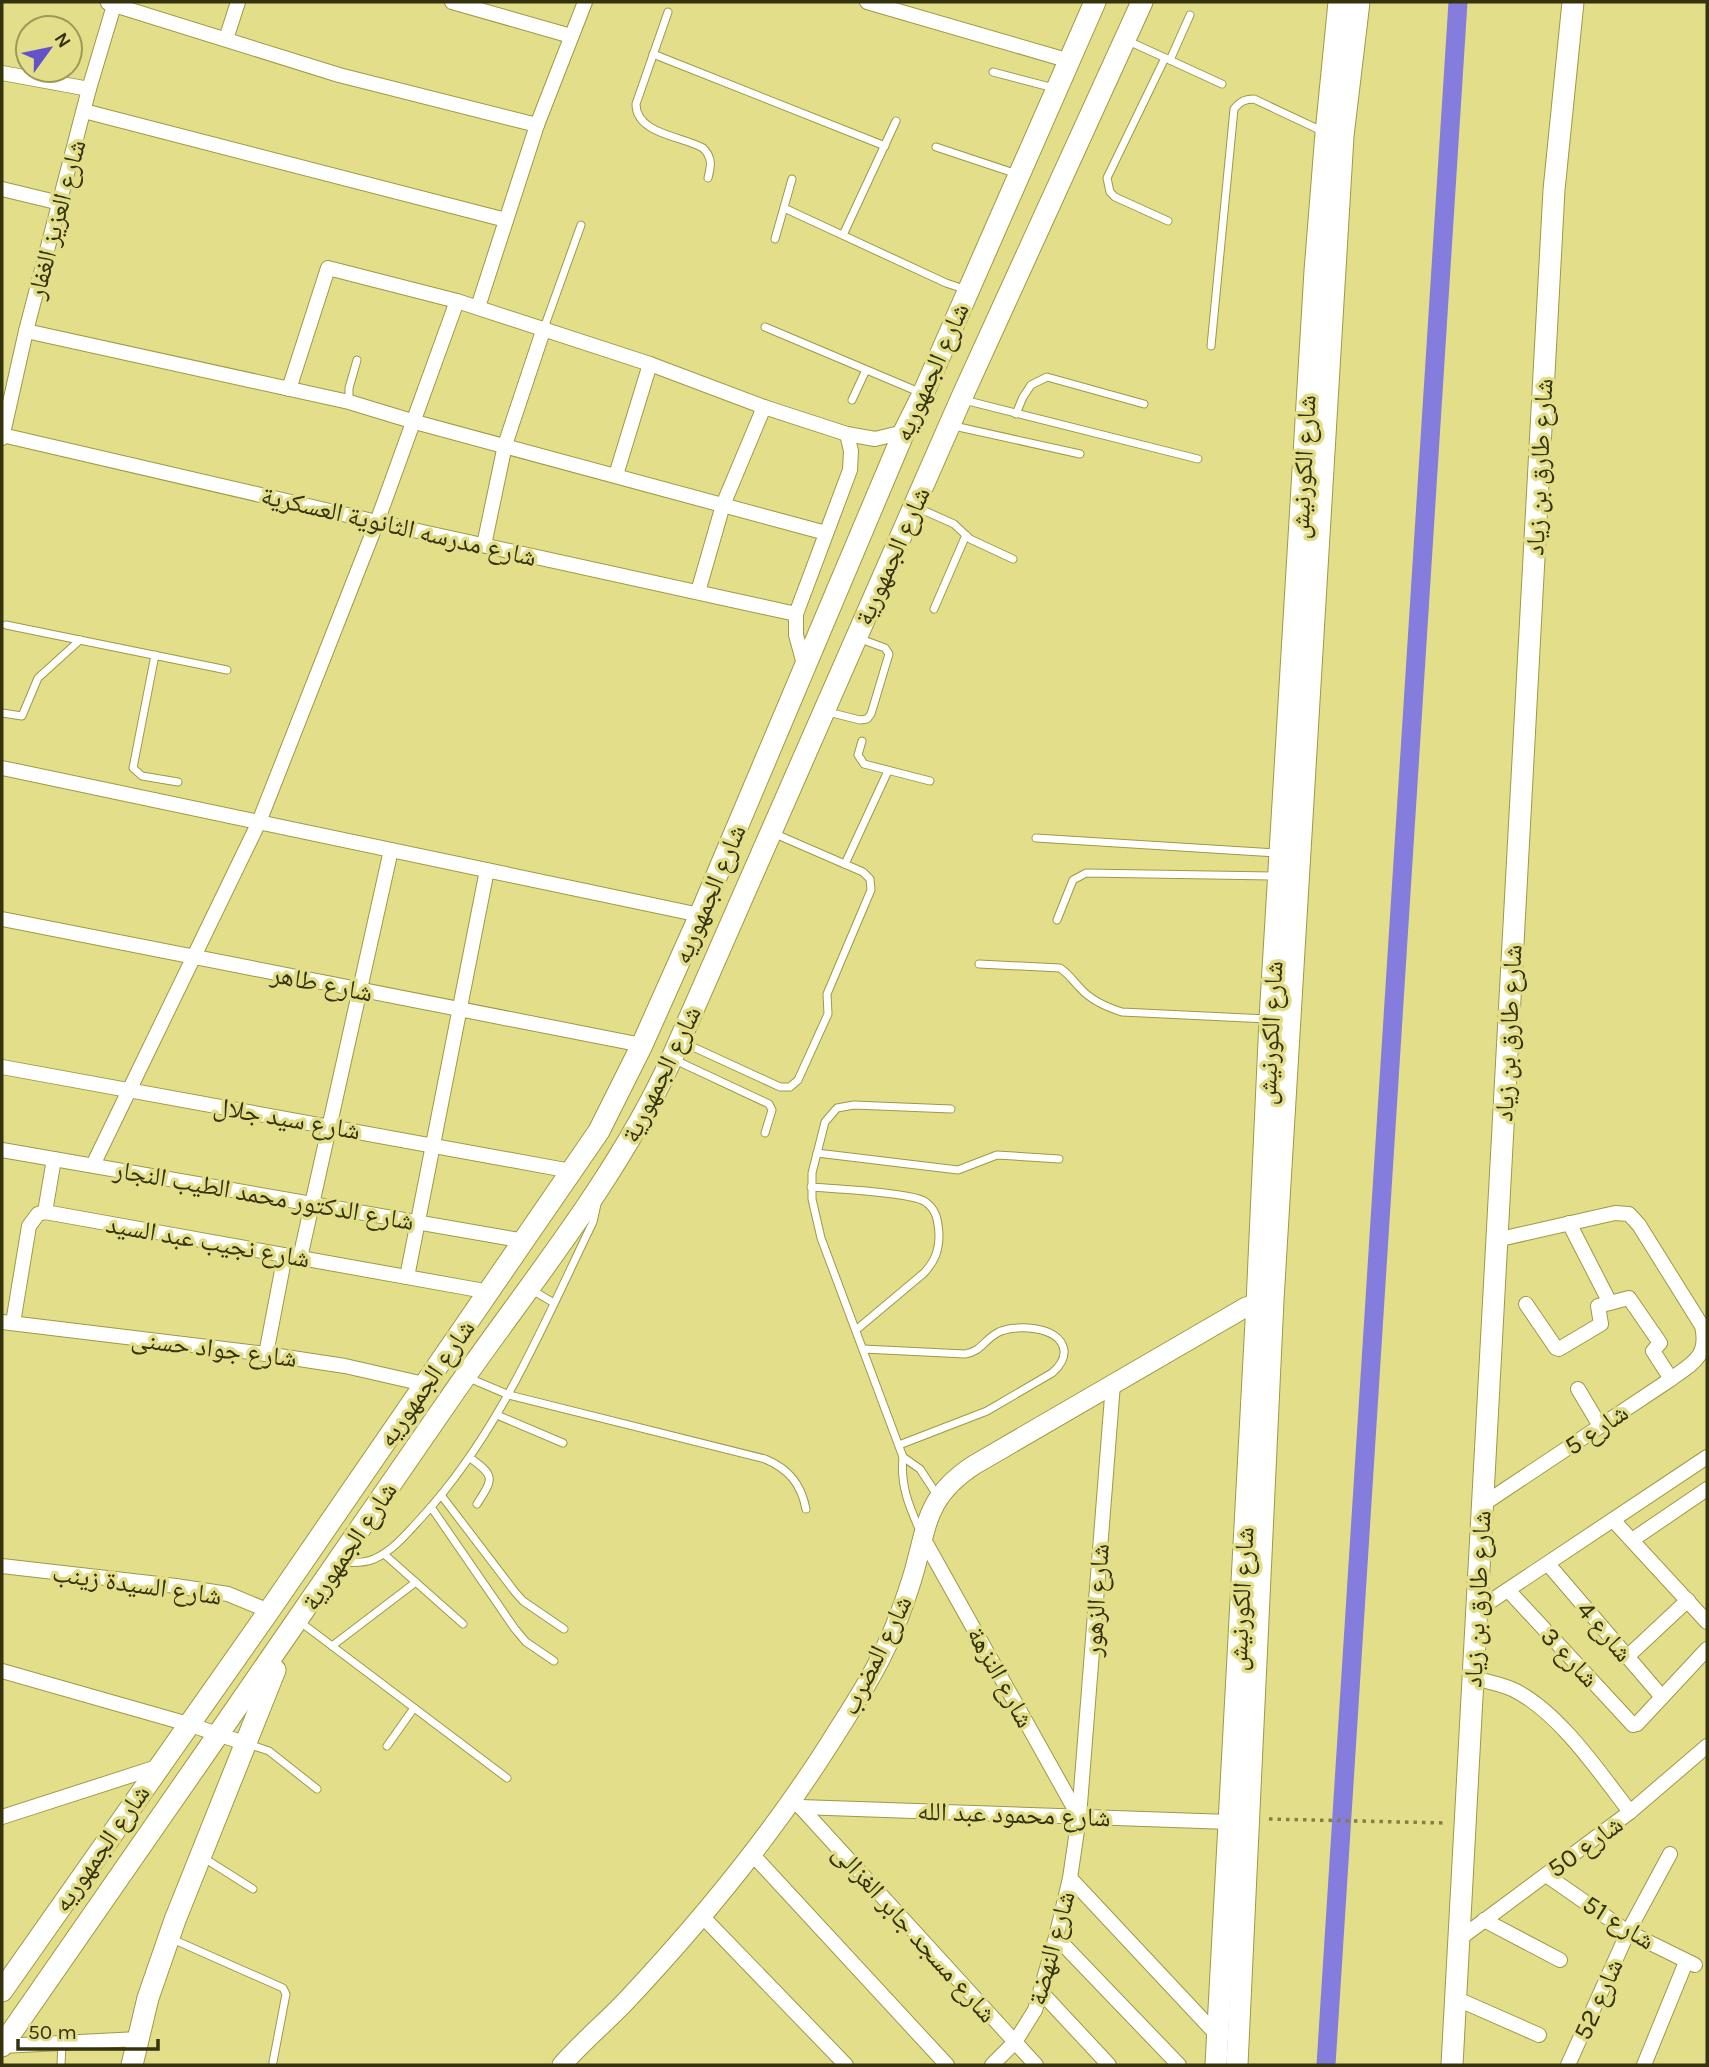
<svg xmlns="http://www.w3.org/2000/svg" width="1709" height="2067" viewBox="0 0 1709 2067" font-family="Karla,'Noto Naskh Arabic',sans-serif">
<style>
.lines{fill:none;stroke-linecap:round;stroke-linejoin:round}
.canal{stroke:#847ddd;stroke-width:19}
.service-casing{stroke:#9f9944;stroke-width:9}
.minor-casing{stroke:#9f9944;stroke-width:16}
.tertiary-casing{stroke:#9f9944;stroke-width:21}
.secondary-casing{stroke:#9f9944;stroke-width:23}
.path{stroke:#837f45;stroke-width:3.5;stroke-dasharray:3.5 5;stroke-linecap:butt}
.service{stroke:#fff;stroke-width:7}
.minor{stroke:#fff;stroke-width:14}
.tertiary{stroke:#fff;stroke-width:19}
.secondary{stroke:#fff;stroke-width:21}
.labels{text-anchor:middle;stroke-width:7;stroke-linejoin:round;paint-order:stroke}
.street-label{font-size:26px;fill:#35320e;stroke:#e3de89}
</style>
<rect width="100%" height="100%" fill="#e3de89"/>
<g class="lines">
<polyline class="canal" points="1326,2065 1458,2"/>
<defs>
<g id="service">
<path d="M668 12 636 104C636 134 682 136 703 148 713 158 711 166 708 178"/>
<polyline points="1126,40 1222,84"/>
<polyline points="653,54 885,146"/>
<polyline points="1165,58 1107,178 1110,192 1115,197 1168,221"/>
<polyline points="1170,60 1190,15"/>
<polyline points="993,72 1054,88"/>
<polyline points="936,147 1017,174"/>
<polyline points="784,208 946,283 967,290"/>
<polyline points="843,235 896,121"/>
<polyline points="775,239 792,179"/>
<polyline points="765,327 919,392"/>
<polyline points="544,328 581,225"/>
<path d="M1211 346 1234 109C1240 102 1244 99 1254 99L1322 131"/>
<polyline points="852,400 866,370"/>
<polyline points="964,400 1198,459"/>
<polyline points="349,402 349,388 357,360"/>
<polyline points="1016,414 1023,397 1031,385 1047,377 1144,404"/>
<polyline points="954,426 1080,454"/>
<polyline points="916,507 954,524 970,539 1013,559"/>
<polyline points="934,609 966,535"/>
<polyline points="6,625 227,670"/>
<polyline points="155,655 133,768 142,776 178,782"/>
<polyline points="828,712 860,720 867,719 871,714 889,654 885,648 858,638"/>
<polyline points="2,713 22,716 38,678 80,640"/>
<polyline points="862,741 858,755 864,764 930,781"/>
<polyline points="1036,838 1276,853"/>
<polyline points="845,864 888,771"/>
<polyline points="1057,920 1073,880 1086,873 1275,876"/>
<path d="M979 964 1060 968C1069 974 1074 982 1081 989 1092 1001 1106 1007 1122 1012L1267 1019"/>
<polyline points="680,1041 780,1087 790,1087 798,1080 828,1014 827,994 871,890 870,879 863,872 773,833"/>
<polyline points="675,1060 769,1104 772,1110 765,1133"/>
<polyline points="817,1153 958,1170 997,1155 1059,1159"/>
<path d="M811 1187C835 1189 907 1192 924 1201 937 1209 938 1221 939 1234 939 1251 935 1261 924 1273L856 1330"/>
<polyline points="532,1290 554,1303"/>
<path d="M863 1349 965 1354C982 1351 983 1341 997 1333 1013 1324 1060 1325 1064 1350 1065 1360 1059 1367 1052 1373L987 1411 899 1445"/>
<path d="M469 1378 509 1395 765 1459C789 1469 801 1484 806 1509"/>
<polyline points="497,1415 563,1443"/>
<polyline points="903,1457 920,1469 937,1495"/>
<path d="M470 1458C496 1476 493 1479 477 1504"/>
<polyline points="441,1495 515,1592 523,1601 564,1629"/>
<polyline points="431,1507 515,1629 526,1642 554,1661"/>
<path d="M920 1531C909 1506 900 1485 903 1457L821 1238 812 1199V1173L825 1122 837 1108 854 1105 951 1109"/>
<polyline points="384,1554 463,1624"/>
<path d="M343 1562C353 1563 364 1563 374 1559 394 1550 408 1532 422 1517 500 1432 543 1325 593 1222L597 1204"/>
<polyline points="299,1621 507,1778"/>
<polyline points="332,1646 416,1582"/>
<polyline points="248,1744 269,1751 317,1789"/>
<polyline points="387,1746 414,1708"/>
<polyline points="204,1858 253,1889"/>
<polyline points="170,1938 283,1988 286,1994 273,2062"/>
<polyline points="61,2065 62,2043"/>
</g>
<g id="minor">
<polyline points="452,2 571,36"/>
<polyline points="867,2 1070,61"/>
<polyline points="108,3 339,75 537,125"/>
<polyline points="226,39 238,2"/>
<polyline points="2,73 89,89"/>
<polyline points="84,111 506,220"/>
<polyline points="2,189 60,203"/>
<polyline points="478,307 537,125 585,2"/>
<polyline points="26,331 349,402 415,422 826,533"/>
<polyline points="289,389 328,268 457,301"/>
<polyline points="2,435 377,522 796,614"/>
<polyline points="2,438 26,331 89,89 115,2"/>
<polyline points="616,475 650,364"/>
<polyline points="484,545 505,445 544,328"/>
<polyline points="698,592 723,505 764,407"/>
<polyline points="805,668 796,635 796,614 850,470 851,451 847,434"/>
<polyline points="2,768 700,915"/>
<polyline points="2,919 642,1045"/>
<polyline points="2,1067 571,1171"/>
<polyline points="2,1150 525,1241"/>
<polyline points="93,1165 259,822 377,522 457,301 650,364 764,407 847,434 875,439 904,432"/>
<polyline points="45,1212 54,1159"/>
<polyline points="1569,1223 1610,1303"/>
<polyline points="300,1258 391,850"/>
<polyline points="407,1277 487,870"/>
<polyline points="1526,1304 1556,1348 1559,1349 1601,1324 1598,1306 1629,1298 1660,1343 1653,1351 1671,1379"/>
<polyline points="2,1322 266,1354 345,1366 424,1384"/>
<polyline points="13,1323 29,1226 38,1214 45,1212 490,1292"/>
<polyline points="266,1354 285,1255"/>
<polyline points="1578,1389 1600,1426"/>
<path d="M1482 1505 1671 1379C1693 1363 1709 1356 1702 1326L1639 1225 1629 1214 1615 1213 1496 1240"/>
<polyline points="1613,1520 1707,1622"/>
<polyline points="923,1538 1078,1815"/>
<polyline points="1632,1540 1707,1489"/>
<polyline points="1548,1564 1662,1697"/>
<polyline points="2,1566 176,1586 228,1594 269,1611"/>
<polyline points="1508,1590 1633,1725 1637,1724 1707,1649"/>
<polyline points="1476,1611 1707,1457"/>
<polyline points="1627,1657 1688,1600"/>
<polyline points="2,1671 188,1724 244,1743"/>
<path d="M1472 1678C1486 1681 1501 1684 1514 1690 1559 1712 1600 1773 1630 1812"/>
<polyline points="797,1803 1036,2065"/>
<polyline points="800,1807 1229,1822"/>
<polyline points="2,1817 157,1767"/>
<polyline points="753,1855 947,2065"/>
<polyline points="1546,1875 1628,1932 1695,1965"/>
<polyline points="1070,1878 1217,2035"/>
<polyline points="702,1916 846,2065"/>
<polyline points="1484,1920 1560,1960"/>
<polyline points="1056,1937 1179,2065"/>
<polyline points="1458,1940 1630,1812 1707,1746"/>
<polyline points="1041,1992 1109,2065"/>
<polyline points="1455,1998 1539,2035"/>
<polyline points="2,2046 138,2039"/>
<polyline points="992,2065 1015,2042 1035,2010 1056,1937 1070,1878 1079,1817 1113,1384"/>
<polyline points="1568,2065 1628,1932 1670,1854"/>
<polyline points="1644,2065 1686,1962"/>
</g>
<path id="tertiary" d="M562 2065C582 2042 605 2023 626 2001 701 1921 771 1836 830 1743 846 1717 863 1692 877 1665 891 1639 902 1610 911 1582 928 1529 922 1499 974 1465L1246 1307 1271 1300"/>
<g id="secondary">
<polyline points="2,1991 269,1611 599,1131 642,1045 700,915 904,432 923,394 1095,2"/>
<path d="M2 2046C151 1832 298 1619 446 1404 524 1290 614 1185 672 1058L961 399 1142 2"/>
<polyline points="132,2065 148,1998 175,1920 275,1670"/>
<polyline points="1216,2065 1257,1303 1270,1019 1315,271 1326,133 1339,2"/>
<polyline points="1237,2065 1273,1300 1343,136 1359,2"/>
<polyline points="1452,2065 1554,190 1573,2"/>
</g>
</defs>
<use href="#service" class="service-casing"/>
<use href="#minor" class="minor-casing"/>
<use href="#tertiary" class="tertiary-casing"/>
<use href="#secondary" class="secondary-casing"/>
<polyline class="path" points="1269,1819 1446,1823"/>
<use href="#service" class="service"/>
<use href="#minor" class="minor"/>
<use href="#tertiary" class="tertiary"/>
<use href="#secondary" class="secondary"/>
</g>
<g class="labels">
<g class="street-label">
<text transform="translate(56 219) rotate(-75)" y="9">شارع العزيز الغفار</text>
<text transform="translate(931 372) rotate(-66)" y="9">شارع الجمهوريه</text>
<text transform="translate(1303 467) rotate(-87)" y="9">شارع الكورنيش</text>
<text transform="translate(1539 467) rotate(-87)" y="9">شارع طارق بن زياد</text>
<text transform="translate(399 526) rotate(13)" y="9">شارع مدرسه الثانوية العسكرية</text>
<text transform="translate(892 556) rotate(-66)" y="9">شارع الجمهورية</text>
<text transform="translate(709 894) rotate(-67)" y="9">شارع الجمهوريه</text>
<text transform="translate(322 983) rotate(11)" y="9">شارع طاهر</text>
<text transform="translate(1270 1033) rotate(-87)" y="9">شارع الكورنيش</text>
<text transform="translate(1508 1033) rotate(-87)" y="9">شارع طارق بن زياد</text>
<text transform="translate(661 1074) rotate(-64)" y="9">شارع الجمهورية</text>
<text transform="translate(287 1118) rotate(10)" y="9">شارع سيد جلال</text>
<text transform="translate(264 1195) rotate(10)" y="9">شارع الدكتور محمد الطيب النجار</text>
<text transform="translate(208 1241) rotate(10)" y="9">شارع نجيب عبد السيد</text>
<text transform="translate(214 1348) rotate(7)" y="9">شارع جواد حسنى</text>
<text transform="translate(426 1383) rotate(-55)" y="9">شارع الجمهوريه</text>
<text transform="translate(1596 1429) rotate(-34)" y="9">شارع 5</text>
<text transform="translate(349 1546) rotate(-56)" y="9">شارع الجمهورية</text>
<text transform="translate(137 1584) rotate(8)" y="9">شارع السيدة زينب</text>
<text transform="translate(1241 1599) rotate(-87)" y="9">شارع الكورنيش</text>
<text transform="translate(1477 1599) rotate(-87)" y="9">شارع طارق بن زياد</text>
<text transform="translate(1096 1600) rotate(-86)" y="9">شارع الزهور</text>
<text transform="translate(1605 1631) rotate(50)" y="9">شارع 4</text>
<text transform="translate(876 1655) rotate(-64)" y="9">شارع المضرب</text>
<text transform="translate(1570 1657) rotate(47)" y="9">شارع 3</text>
<text transform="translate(1001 1677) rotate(61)" y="9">شارع النزهة</text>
<text transform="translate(1014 1814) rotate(2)" y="9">شارع محمود عبد الله</text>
<text transform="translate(1585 1846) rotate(-36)" y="9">شارع 50</text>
<text transform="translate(101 1848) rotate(-55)" y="9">شارع الجمهوريه</text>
<text transform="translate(1619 1922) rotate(32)" y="9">شارع 51</text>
<text transform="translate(915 1933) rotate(48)" y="9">شارع مسجد جابر الغزالى</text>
<text transform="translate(1051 1948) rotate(-75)" y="9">شارع النهضة</text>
<text transform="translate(1598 1999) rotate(-66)" y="9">شارع 52</text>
</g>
</g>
<rect width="1709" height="2067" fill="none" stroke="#35320e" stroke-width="7"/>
<g transform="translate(49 49) rotate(57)"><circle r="33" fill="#e3de89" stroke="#9d9958" stroke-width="2"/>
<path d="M0-5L12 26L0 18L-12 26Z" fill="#6452cb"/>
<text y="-10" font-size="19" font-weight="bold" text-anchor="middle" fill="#35320e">N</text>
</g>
<path d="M18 2039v10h140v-10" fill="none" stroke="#35320e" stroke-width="3.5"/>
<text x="28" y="2039" font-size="21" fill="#35320e" stroke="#e3de89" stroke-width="5" paint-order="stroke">50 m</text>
</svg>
